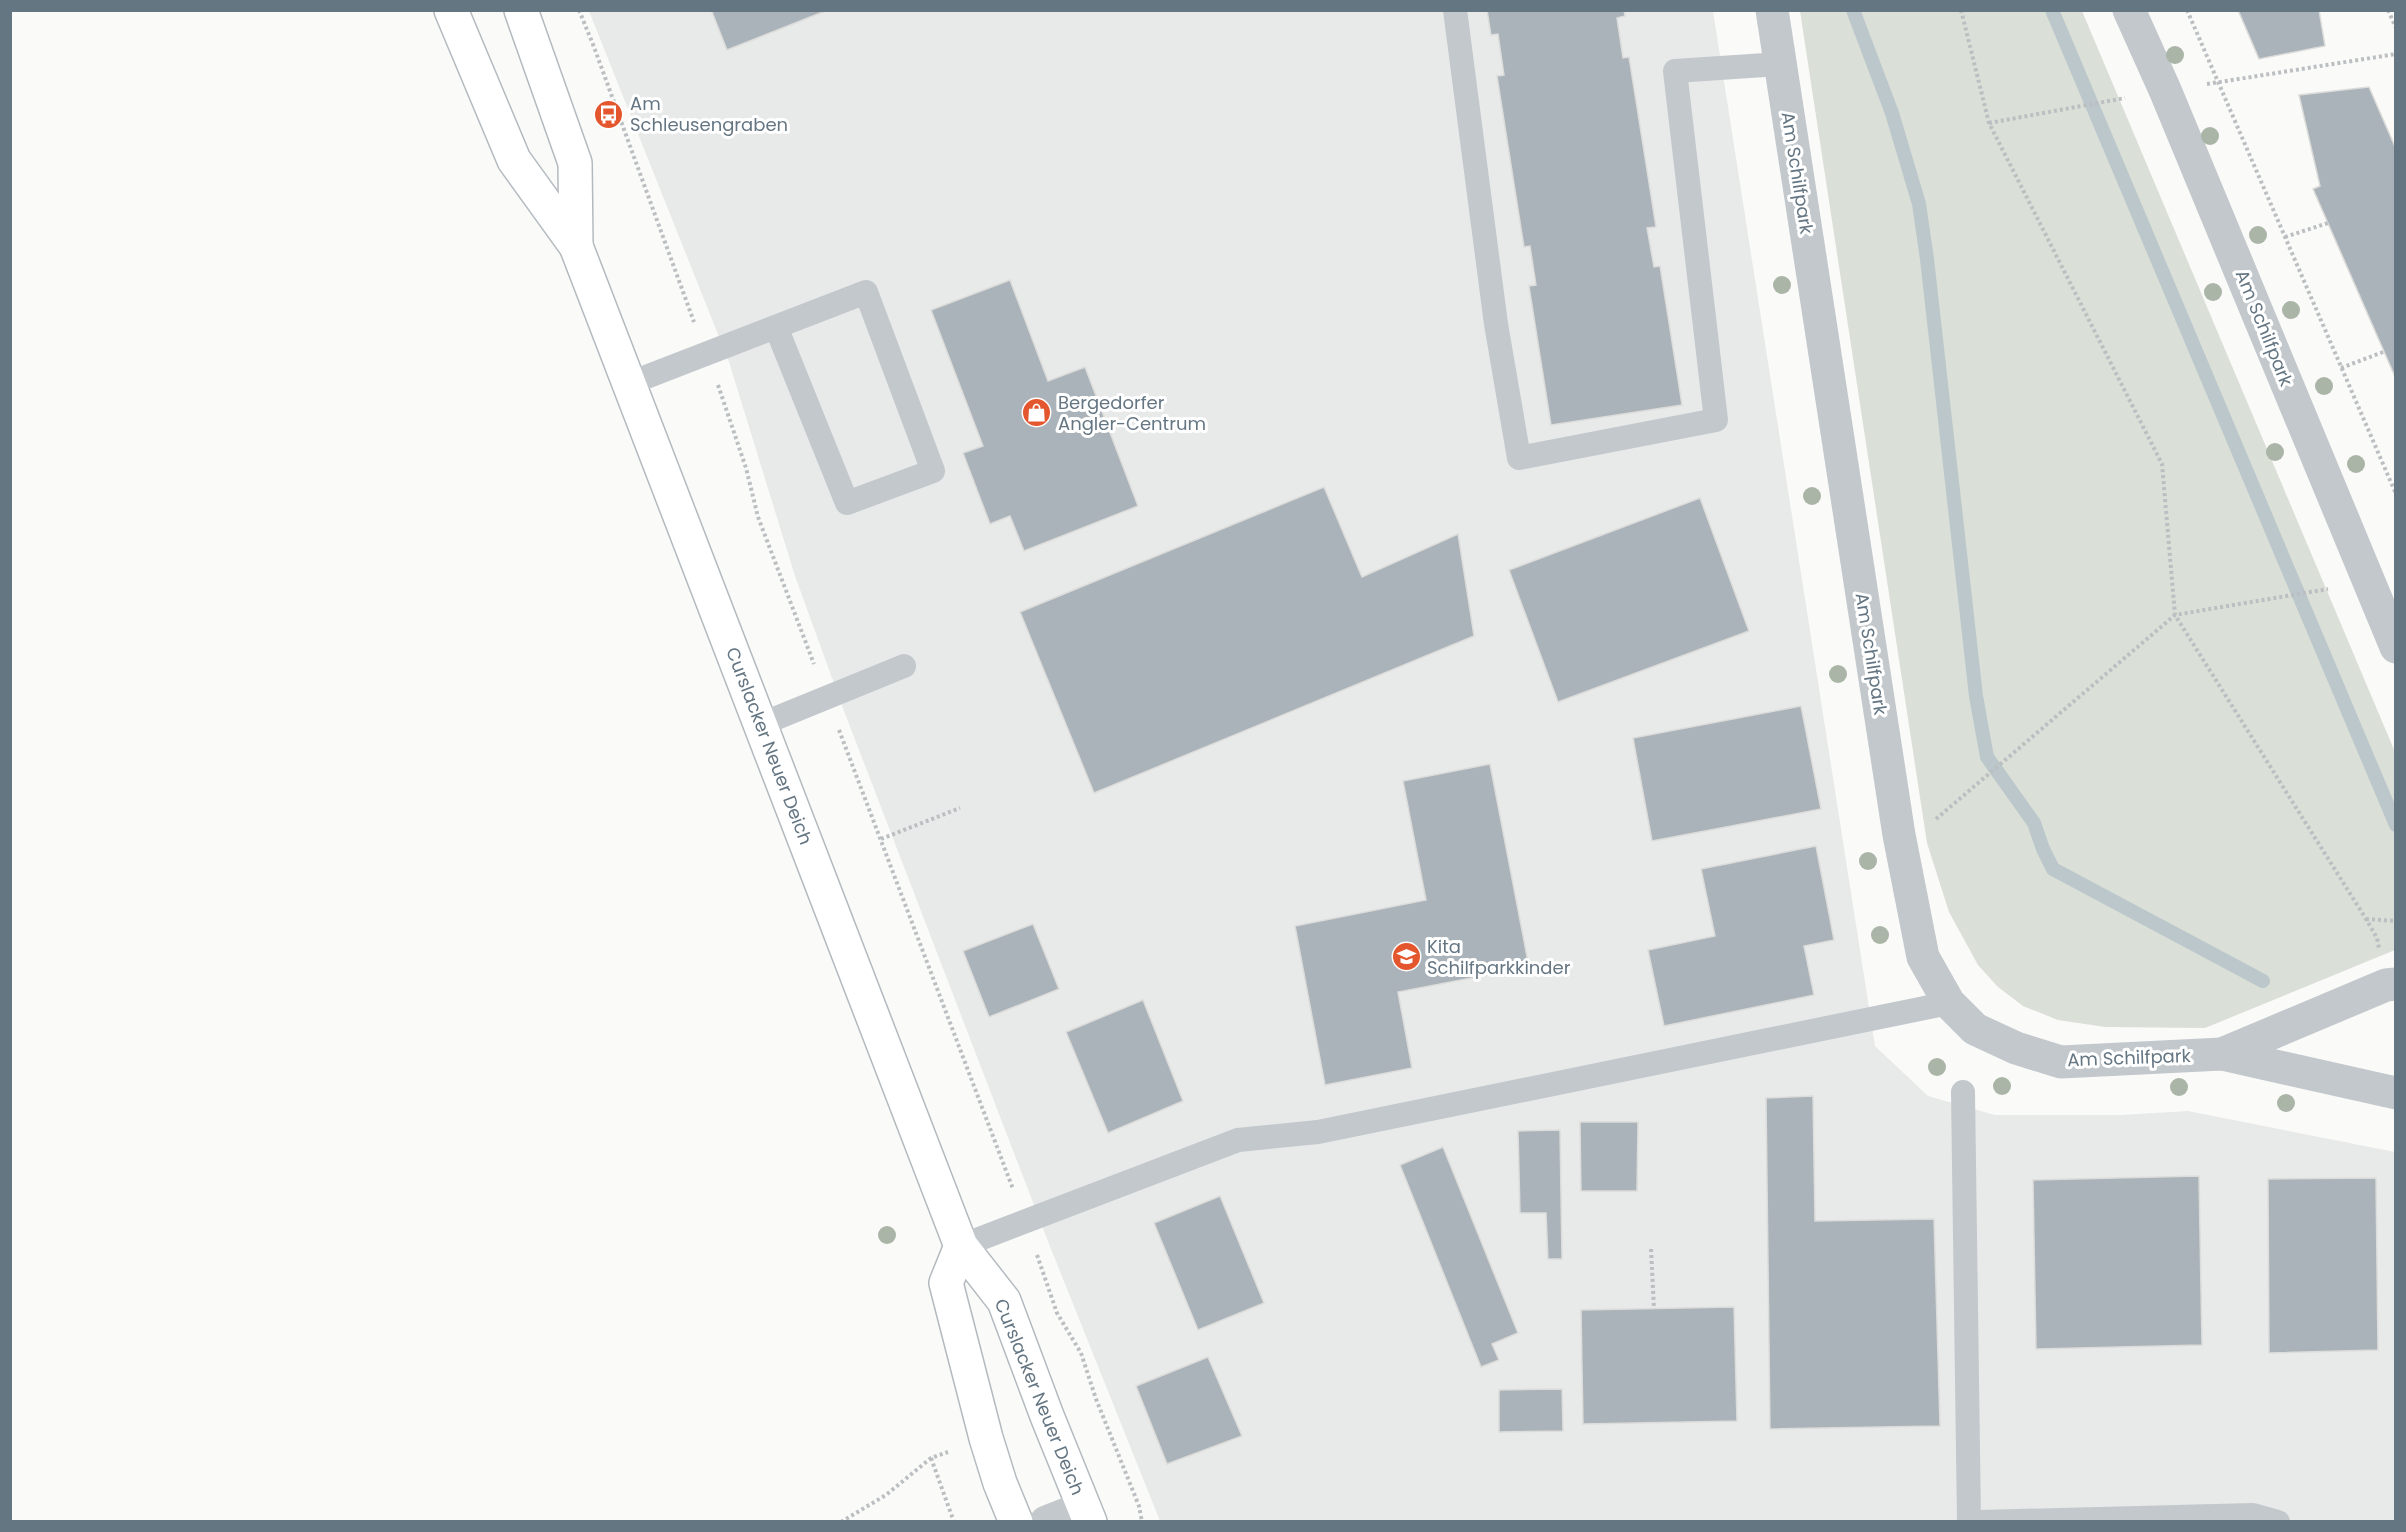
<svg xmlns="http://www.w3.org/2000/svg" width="2406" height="1532" viewBox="0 0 2406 1532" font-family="Poppins,sans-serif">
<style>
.built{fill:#e8e9e9}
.green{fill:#dadfd7}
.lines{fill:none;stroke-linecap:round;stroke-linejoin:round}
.stream{stroke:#bbc7cb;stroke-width:14}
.building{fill:#aab3b9;stroke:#dcdcda;stroke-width:1.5}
.secondary-casing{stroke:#b3babf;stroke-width:36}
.path{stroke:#bbbfc2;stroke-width:4;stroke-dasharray:3 3;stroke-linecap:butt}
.lane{stroke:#c3c8cc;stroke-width:24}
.street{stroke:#c3c8cc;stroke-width:33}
.secondary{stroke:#fff;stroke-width:33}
.tree{fill:#aab4a7}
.labels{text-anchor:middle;stroke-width:6;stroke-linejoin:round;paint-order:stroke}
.poi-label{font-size:18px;fill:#657683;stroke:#fff;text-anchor:start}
.street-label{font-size:18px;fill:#657683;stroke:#fff}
</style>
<rect width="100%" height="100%" fill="#fafaf8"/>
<polygon class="built" points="589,11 1713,11 1875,1046 1928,1096 1995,1115 2120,1115 2188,1111 2395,1152 2395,1521 1160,1521 1049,1244 844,711 795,576 729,362"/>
<polygon class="green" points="1800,11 2082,11 2395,752 2395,950 2205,1028 2105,1027 2058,1020 2023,1006 1998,987 1978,965 1949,912 1927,843"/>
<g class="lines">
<g class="stream">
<polyline points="1853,10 1892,113 1919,204 1927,259 1976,696 1987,757 2034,823 2043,849 2053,869 2263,981"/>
<polyline points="2052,10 2396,825"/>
</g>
</g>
<g class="building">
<polygon points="716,10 828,10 727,50 712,12"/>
<polygon points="1487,10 1624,10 1625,16 1617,18 1623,58 1629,57 1656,227 1647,228 1654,267 1660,266 1682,405 1551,425 1529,286 1536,285 1530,246 1524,247 1497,76 1504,75 1498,34 1491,35"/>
<polygon points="2238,10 2319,10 2325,46 2259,59"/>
<polygon points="2369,87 2396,149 2396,379 2313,189 2320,186 2299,95"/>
<polygon points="1010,280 1048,381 1085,367 1138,506 1024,551 1010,516 990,524 963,453 983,446 931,310"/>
<polygon points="1324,487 1362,577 1458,534 1474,636 1094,793 1020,612"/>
<polygon points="1700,498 1749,631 1558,702 1509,570"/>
<polygon points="1801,706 1821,809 1652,841 1633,738"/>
<polygon points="1490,764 1529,967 1398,992 1412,1068 1325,1085 1295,926 1426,900 1403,781"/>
<polygon points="1816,846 1834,940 1804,946 1814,995 1664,1026 1648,950 1715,936 1701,869"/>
<polygon points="1033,924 1059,989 989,1017 963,951"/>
<polygon points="1143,1000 1183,1101 1108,1133 1066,1032"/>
<polygon points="1813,1096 1815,1221 1934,1219 1940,1426 1770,1429 1766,1098"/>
<polygon points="1580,1122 1638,1122 1637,1191 1581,1191"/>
<polygon points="1560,1130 1562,1259 1548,1259 1546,1213 1520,1213 1518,1131"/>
<polygon points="1443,1147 1518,1333 1492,1344 1499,1360 1481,1367 1400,1165"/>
<polygon points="2199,1176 2202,1345 2036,1349 2033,1180"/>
<polygon points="2376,1178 2378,1350 2269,1353 2268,1179"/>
<polygon points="1220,1196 1264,1303 1198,1330 1154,1223"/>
<polygon points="1734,1307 1737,1421 1583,1424 1581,1310"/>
<polygon points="1208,1357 1242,1436 1167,1464 1136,1386"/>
<polygon points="1562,1389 1563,1431 1499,1432 1499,1390"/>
</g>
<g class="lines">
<defs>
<g id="secondary">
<polyline points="451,10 514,160 576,246 961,1246 1004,1301 1047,1416 1090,1522"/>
<polyline points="521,10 575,163 576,246"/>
<polyline points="961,1246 946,1283 986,1438 1000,1483 1016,1522"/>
</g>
</defs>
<use href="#secondary" class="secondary-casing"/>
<g class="path">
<polyline points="579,10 594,47 694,322"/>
<polyline points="1961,10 1989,123 2162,464 2175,615 2366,919 2377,938 2379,948"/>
<polyline points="2187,10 2396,494"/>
<polyline points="2388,10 2396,28"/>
<polyline points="2207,84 2396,54"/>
<polyline points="1989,123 2125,98"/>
<polyline points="2285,237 2328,223"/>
<polyline points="2341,368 2383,352"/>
<polyline points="718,385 746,468 758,517 814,664"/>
<polyline points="839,730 1013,1189"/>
<polyline points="1936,819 2175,615 2328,589"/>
<polyline points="881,839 960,808"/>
<polyline points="2366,919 2396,921"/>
<polyline points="1651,1249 1654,1309"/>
<polyline points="1037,1255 1057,1313 1081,1353 1096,1399 1139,1506 1142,1522"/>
<polyline points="931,1458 954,1522"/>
<polyline points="841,1522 886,1495 931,1458 948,1452"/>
</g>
<g class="lane">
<polyline points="1455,10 1496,324 1519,458 1716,420 1675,71 1781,64"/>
<polyline points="628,384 866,292 933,471 847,503 776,327"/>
<polyline points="762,724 904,666"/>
<polyline points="1963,1092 1969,1522"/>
<polyline points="961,1246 1238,1140 1318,1132 1949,1003"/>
<polyline points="1979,1522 2253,1515 2278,1522"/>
</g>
<g class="street">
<polyline points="1772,10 1899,835 1923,957 1949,1003 1975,1029 2016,1048 2061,1062 2222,1054 2396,1093"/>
<polyline points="2129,10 2165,90 2396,647"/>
<polyline points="2222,1054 2386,985 2396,984"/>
<polyline points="1046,1522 1084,1507"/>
</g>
<use href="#secondary" class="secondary"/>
</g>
<g class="tree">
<circle cx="2175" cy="55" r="9"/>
<circle cx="2210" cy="136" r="9"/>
<circle cx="2258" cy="235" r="9"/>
<circle cx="1782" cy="285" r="9"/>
<circle cx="2213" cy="292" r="9"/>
<circle cx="2291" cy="310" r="9"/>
<circle cx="2324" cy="386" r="9"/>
<circle cx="2275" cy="452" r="9"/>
<circle cx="2356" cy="464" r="9"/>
<circle cx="1812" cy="496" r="9"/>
<circle cx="1838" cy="674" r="9"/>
<circle cx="1868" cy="861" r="9"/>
<circle cx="1880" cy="935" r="9"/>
<circle cx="1937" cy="1067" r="9"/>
<circle cx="2002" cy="1086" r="9"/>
<circle cx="2179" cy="1087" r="9"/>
<circle cx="2286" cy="1103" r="9"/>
<circle cx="887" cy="1235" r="9"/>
</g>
<defs>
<symbol id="bus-disc" viewBox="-11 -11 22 22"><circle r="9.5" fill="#e4572e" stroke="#fff"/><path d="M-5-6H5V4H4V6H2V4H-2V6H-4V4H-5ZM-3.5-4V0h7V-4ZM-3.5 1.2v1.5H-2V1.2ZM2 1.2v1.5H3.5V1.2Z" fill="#fff"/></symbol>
<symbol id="shop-disc" viewBox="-11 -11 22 22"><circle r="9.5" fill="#e4572e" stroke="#fff"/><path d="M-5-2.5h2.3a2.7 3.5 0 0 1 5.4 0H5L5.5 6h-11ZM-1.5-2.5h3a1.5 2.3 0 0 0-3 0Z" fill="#fff"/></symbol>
<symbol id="school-disc" viewBox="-11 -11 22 22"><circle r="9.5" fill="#e4572e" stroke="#fff"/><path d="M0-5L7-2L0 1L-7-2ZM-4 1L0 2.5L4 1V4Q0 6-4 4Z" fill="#fff"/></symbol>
</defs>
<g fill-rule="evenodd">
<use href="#bus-disc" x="592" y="98" width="33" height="33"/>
<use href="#shop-disc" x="1020" y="396" width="33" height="33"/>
<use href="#school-disc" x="1390" y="940" width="33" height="33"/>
</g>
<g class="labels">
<g class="poi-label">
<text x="630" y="110">Am<tspan x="630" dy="21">Schleusengraben</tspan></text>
<text x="1058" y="409">Bergedorfer<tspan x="1058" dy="21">Angler-Centrum</tspan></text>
<text x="1427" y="953">Kita<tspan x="1427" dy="21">Schilfparkkinder</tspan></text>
</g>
<g class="street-label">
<text transform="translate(1797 173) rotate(81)" y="6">Am Schilfpark</text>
<text transform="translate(2264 328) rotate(68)" y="6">Am Schilfpark</text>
<text transform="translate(1871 654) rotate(81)" y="6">Am Schilfpark</text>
<text transform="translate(769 746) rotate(69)" y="6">Curslacker Neuer Deich</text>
<text transform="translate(2129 1058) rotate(-2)" y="6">Am Schilfpark</text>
<text transform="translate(1039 1397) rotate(68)" y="6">Curslacker Neuer Deich</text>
</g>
</g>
<rect width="2406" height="1532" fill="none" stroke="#657683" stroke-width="24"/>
</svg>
